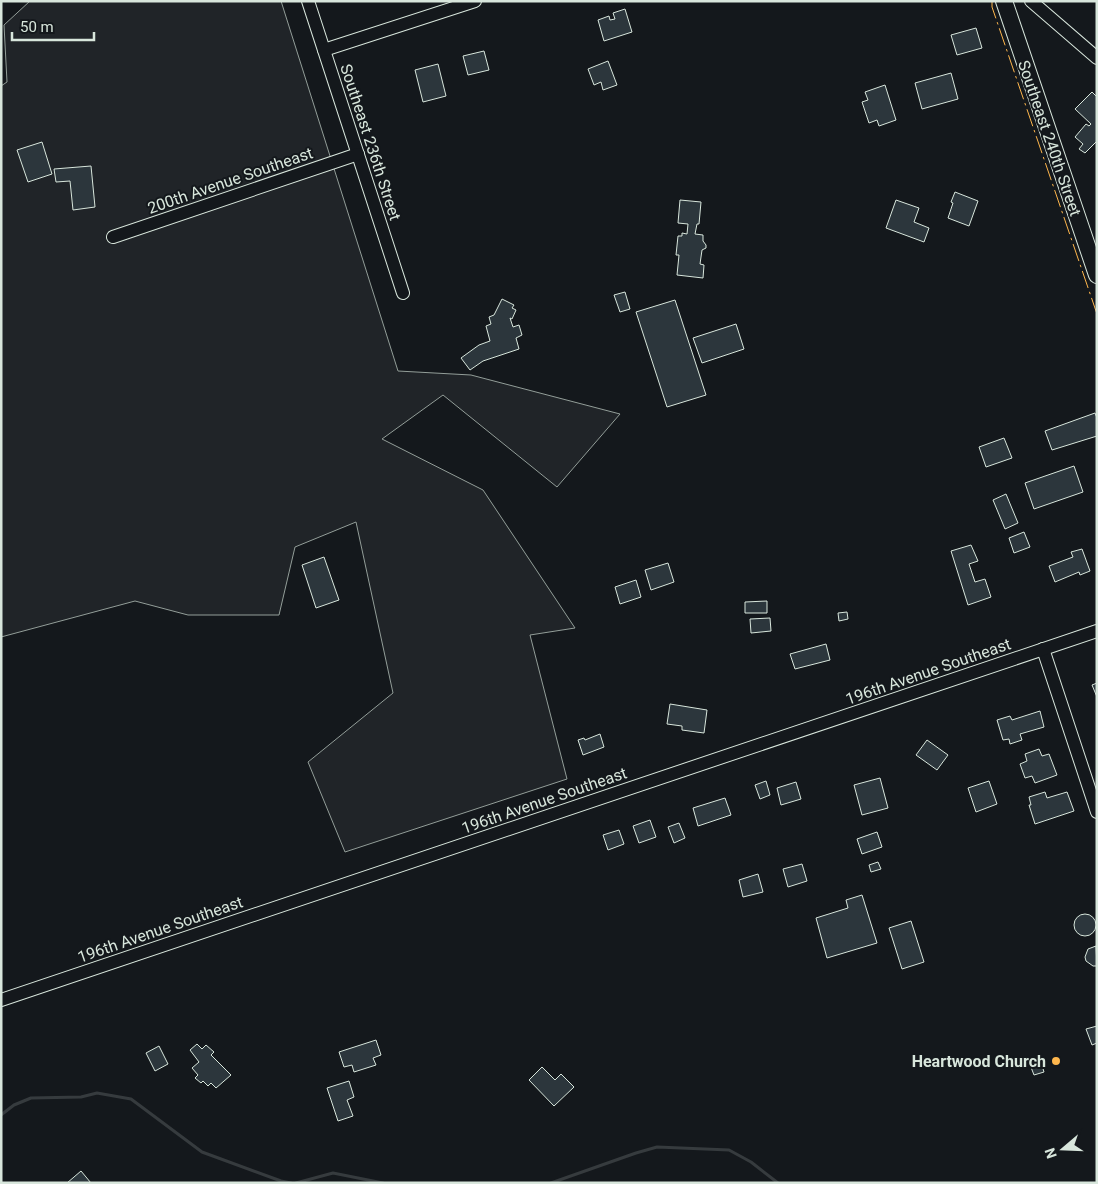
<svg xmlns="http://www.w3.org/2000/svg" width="1098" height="1184" viewBox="0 0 1098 1184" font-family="Roboto,sans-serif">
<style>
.green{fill:#202428;stroke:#939e99}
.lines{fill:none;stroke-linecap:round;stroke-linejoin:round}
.stream{stroke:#363b3e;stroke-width:3}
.building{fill:#2c363c;stroke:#d8e6dc}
.minor-casing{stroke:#d8e6dc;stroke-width:14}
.major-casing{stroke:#d8e6dc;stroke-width:18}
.minor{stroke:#14181c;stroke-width:12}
.major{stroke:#14181c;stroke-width:16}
.power{stroke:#ffb74d;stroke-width:1;stroke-dasharray:18 4 2.5 4;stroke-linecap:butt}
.poi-dot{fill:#ffb74d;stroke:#14181c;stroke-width:2}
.labels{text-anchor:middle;stroke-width:4;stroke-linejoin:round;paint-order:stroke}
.street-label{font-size:16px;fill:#d8e6dc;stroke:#14181c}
.poi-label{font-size:16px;font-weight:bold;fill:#d8e6dc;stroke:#14181c;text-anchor:end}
</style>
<rect width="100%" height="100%" fill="#14181c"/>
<polygon class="green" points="30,1 281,1 398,371 471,375 620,414 557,487 443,395 382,439 483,490 575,628 530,635 567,779 345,852 308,762 393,693 356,522 295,547 279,615 188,615 135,601 1,637 1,86 7,82 4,25"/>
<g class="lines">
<g class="stream">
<polyline points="1,1115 14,1105 31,1098 81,1097 97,1093 131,1099 202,1152 281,1181 291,1183"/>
<polyline points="296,1183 333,1173 383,1183"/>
<polyline points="551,1183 636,1153 657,1147 729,1150 751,1162 778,1183"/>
</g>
</g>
<g class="building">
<polygon points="625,9 632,32 604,41 598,20 609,16 610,20 615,19 613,13"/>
<polygon points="976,28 982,48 957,55 951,35"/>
<polygon points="484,51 489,70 468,75 463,56"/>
<polygon points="608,61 617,85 603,90 601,82 594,85 588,69"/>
<polygon points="438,64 446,96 423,102 415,70"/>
<polygon points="951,73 958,99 922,109 915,83"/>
<polygon points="885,85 896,120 879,126 877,120 869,123 862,102 868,100 865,92"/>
<polygon points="1092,92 1097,97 1097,141 1085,153 1079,149 1083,144 1075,137 1086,124 1089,126 1091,124 1075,109"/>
<polygon points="42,142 52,174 28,182 17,150"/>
<polygon points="91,166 95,207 73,210 70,181 56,182 54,169"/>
<polygon points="955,192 978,201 969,226 948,218 953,203 951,202"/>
<polygon points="680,200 701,202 699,224 697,224 695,234 703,235 703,241 706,245 706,248 702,250 700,264 704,265 703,278 677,275 679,255 676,255 678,236 682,236 682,233 687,234 688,224 678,223"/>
<polygon points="896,200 919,208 914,222 929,228 924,242 886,228"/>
<polygon points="625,292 630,309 620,312 614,295"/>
<polygon points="502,299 514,305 512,308 516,310 512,319 510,318 513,327 519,325 522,335 516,338 519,349 483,361 470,370 461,358 479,345 490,341 486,326 491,324 489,317 494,315"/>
<polygon points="675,300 706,395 667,407 636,312"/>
<polygon points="736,324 744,349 702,363 693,338"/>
<polygon points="1095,413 1097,418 1097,436 1052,450 1045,431"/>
<polygon points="1004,438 1012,458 986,467 979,447"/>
<polygon points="1074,466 1083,492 1034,509 1025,483"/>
<polygon points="1006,494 1018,523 1005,529 993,500"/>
<polygon points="1024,532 1030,547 1014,553 1009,538"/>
<polygon points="971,545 978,561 969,564 975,582 985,579 991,597 968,605 951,551"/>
<polygon points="1082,549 1090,571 1080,575 1079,572 1055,582 1049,566 1073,557 1071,552"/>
<polygon points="324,557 339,600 316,608 302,565"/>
<polygon points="668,563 674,582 651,590 645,570"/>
<polygon points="636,580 641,597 620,604 615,587"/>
<polygon points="767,601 767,613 745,613 745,602"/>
<polygon points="847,612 848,619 839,621 838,613"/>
<polygon points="770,618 771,631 751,633 750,619"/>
<polygon points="826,644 830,660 795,669 790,654"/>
<polygon points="1097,683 1097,697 1092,685"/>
<polygon points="670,704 707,710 704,733 682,730 682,726 667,724"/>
<polygon points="1040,711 1044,727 1020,734 1022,740 1010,744 1009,739 1003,740 997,720 1010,716 1012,720"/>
<polygon points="600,734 604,747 583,755 578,740 584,738 585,740"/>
<polygon points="927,740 948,755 937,770 916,755"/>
<polygon points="1039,749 1042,756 1049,754 1057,775 1035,783 1032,776 1025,778 1020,764 1027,761 1025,754"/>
<polygon points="880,778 888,808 862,815 854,785"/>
<polygon points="766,781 770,795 760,799 755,785"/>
<polygon points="989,781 997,804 976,812 968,788"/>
<polygon points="796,782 801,799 781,805 777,788"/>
<polygon points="1045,792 1047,798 1067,792 1074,811 1035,824 1029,805 1031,805 1029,797"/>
<polygon points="725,798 731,815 698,826 693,808"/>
<polygon points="650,820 656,837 639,843 633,826"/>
<polygon points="679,823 685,838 674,843 668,827"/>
<polygon points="619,830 624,844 608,850 603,835"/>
<polygon points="877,832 882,847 862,854 857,839"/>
<polygon points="878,862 881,869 871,872 869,865"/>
<polygon points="802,864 807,881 788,887 783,869"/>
<polygon points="758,874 763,892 743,897 739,880"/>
<polygon points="862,895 877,943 827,958 816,918 848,908 846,900"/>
<circle cx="1085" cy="925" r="11"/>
<polygon points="911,921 924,962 902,969 889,928"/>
<polygon points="1096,946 1097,966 1093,966 1086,961 1085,957 1088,949"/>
<polygon points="1097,1026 1097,1043 1092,1045 1086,1029"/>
<polygon points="376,1040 381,1055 373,1058 376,1065 354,1072 352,1065 344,1067 339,1052"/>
<polygon points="197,1044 202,1049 206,1045 214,1052 211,1055 231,1075 216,1088 211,1083 208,1086 203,1081 201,1083 195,1078 198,1075 192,1068 199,1062 190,1050"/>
<polygon points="159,1046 168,1064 155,1071 146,1053"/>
<polygon points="1040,1059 1044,1072 1034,1075 1029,1062"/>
<polygon points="542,1067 555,1080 561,1074 574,1087 554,1106 529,1080"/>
<polygon points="349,1081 354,1097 347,1100 353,1116 338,1121 327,1088"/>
<polygon points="81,1171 91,1183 67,1183"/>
</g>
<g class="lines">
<defs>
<g id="minor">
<polyline points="308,1 403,293"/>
<polyline points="1031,1 1097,58"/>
<polyline points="324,50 475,1"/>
<polyline points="113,237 358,154"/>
<polyline points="1043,649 1097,812"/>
<polyline points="1,1000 1097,631"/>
</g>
<polyline id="major" points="1004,1 1097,275"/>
</defs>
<use href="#minor" class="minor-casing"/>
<use href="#major" class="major-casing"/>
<use href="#minor" class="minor"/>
<use href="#major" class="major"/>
<polyline class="power" points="992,1 992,7 1097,314"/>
</g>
<circle class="poi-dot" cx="1056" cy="1061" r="5"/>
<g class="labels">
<g class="street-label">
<text transform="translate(1050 138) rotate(71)" y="6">Southeast 240th Street</text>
<text transform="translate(371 142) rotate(72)" y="6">Southeast 236th Street</text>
<text transform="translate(230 180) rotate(-19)" y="6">200th Avenue Southeast</text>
<text transform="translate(928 671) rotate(-19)" y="6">196th Avenue Southeast</text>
<text transform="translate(544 800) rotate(-19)" y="6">196th Avenue Southeast</text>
<text transform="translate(160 929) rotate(-19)" y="6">196th Avenue Southeast</text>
</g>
<g class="poi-label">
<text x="1046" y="1067">Heartwood Church</text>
</g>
</g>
<rect width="1098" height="1184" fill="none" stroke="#d8e6dc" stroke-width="5"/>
<g transform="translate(1063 1149) rotate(251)" stroke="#14181c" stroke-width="4" paint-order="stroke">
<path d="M0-4L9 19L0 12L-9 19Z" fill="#d8e6dc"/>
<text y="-8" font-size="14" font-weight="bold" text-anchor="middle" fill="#d8e6dc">N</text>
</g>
<path d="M12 32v8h82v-8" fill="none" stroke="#d8e6dc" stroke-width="2.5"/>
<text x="20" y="32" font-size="15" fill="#d8e6dc" stroke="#14181c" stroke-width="4" paint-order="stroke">50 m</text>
</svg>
